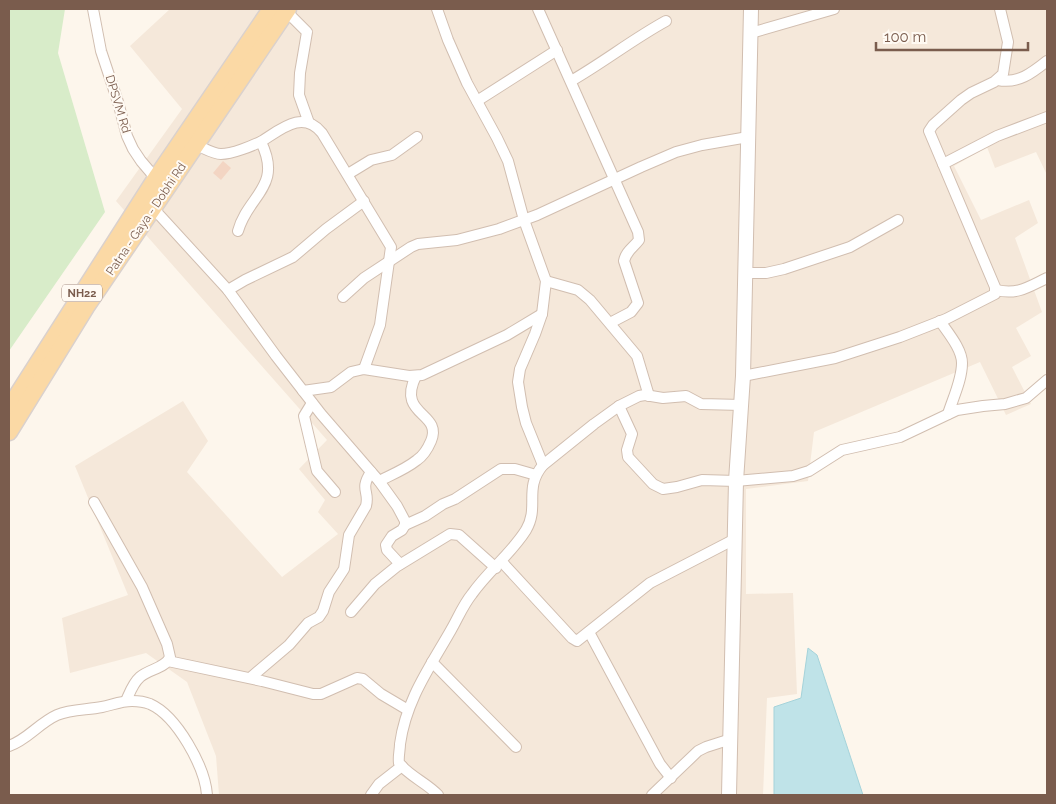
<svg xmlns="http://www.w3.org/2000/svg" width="1056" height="804" viewBox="0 0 1056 804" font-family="Raleway,sans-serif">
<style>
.residential{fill:#f5e8da}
.green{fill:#d8ecc9}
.water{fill:#bfe3e8;stroke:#a5d3da}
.building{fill:#f3d5c3}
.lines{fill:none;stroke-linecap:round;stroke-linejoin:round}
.minor-casing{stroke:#d1beb0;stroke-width:12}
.tertiary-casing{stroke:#d1beb0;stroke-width:16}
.primary-casing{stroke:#dad1cd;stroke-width:19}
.minor{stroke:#fff;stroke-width:10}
.tertiary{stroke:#fff;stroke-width:14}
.primary{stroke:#fbd9a5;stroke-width:16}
.labels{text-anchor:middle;stroke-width:4;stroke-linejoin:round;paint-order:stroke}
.shield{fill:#fffaf3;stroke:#a28b7f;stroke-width:1}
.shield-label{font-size:11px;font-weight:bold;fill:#7a5c4d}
.street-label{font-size:12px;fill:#7a5c4d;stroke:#fffaf3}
</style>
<rect width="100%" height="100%" fill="#fdf6ec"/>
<polygon class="residential" points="170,9 1047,9 1047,175 1036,152 995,168 987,147 954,166 981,220 1029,200 1038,223 1015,238 1042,312 1016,328 1031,356 1012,367 1031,404 1006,415 980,362 814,432 808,481 746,489 746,594 793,593 797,694 767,698 763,795 219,795 216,756 187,682 146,653 70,673 62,618 128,595 75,466 183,401 208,441 187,472 282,577 338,534 318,512 325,500 299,469 327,440 116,201 182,109 130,46"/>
<polygon class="green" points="9,9 65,9 58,53 105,212 9,351"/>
<polygon class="water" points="808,648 817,655 863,795 774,795 774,707 801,698"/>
<polygon class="building" points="223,161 231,168 221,180 213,173"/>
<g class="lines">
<defs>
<g id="minor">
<polyline points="93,9 101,51 118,102 127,136 133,149 141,161 158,181"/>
<polyline points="437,9 448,40 467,83 497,138 508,161 524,220 546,281 542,314 535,334 520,369 518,382 522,407 526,423 543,465"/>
<path d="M538 9 638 232 639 240C633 248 626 251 624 261L638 303 631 312 610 323"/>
<polyline points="286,11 307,32 300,73 299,95 309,123"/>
<polyline points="751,33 834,9"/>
<path d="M998 80C1018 84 1032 73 1047 61"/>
<path d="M571 81C604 62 633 39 666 21"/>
<polyline points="477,101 557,50"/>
<path d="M196 145C204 148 213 154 221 154 232 154 252 146 262 141 280 130 303 109 322 133L391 247 380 325 364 369"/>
<polyline points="943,164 997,136 1047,117"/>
<polyline points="348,174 371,160 392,155 417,137"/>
<polyline points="153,208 228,290 276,356 321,414 379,481 397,506 405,521 405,525 402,530 392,536 386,545 387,550 400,564"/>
<path d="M238 231C248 195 283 187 261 142"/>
<polyline points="745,273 766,273 784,269 850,247 898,220"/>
<polyline points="546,281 578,290 590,300 637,356 649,396"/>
<polyline points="228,290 245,280 293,257 326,229 364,201"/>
<path d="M996 290C1018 295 1028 287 1047 278"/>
<polyline points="343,297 364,278 411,247 418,244 457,240 499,229 537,215 641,167 676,152 702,145 748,137"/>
<path d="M940 321C948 333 962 349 962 363 962 380 953 398 948 414"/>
<polyline points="743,376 835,358 900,337 946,319 995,294 995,287 929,131 933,125 961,100 971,93 994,82 1003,74 1008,42 1000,9"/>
<polyline points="303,391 331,387 351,372 364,369 409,376 422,375 507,335 542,314"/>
<polyline points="312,403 304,416 316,467 317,471 335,492"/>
<polyline points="619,406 632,434 627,450 628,457 653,484 663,489 677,487 702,480 736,481 793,476 809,471 842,450 900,437 957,410 983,406 1005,404 1026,398 1047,380"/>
<path d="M379 481C391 475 406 469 417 460 423 456 428 448 431 441 443 412 396 416 416 376"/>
<path d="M94 502 142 587 167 644 170 657C166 668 149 669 140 677 133 683 130 692 126 701"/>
<polyline points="405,525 425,516 443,504 455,499 501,469 515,469 536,475"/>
<polyline points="502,562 572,638 577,641 650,583 735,539"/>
<polyline points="351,612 375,584 396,567 450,534 459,535 496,568"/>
<polyline points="589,632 660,764 671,778"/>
<polyline points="168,661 262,681 313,694 321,694 357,678 363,679 381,694 408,710"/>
<polyline points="432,662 516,747"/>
<path d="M250 678 289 645 308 623 319 617 323 611 329 592 344 569 349 535 366 506C370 491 359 490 371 472"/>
<path d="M9 746C27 740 39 723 57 715 71 709 87 710 102 707 112 705 121 701 132 701 137 701 145 702 150 704 177 716 205 767 207 795"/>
<polyline points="371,795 379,784 402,766"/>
<path d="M438 795C427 783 409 776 399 763 398 757 400 750 400 744 406 700 430 667 451 630 458 618 463 605 472 594 488 571 511 554 526 530 540 506 523 489 543 465L594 424 619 406 639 396 645 395 663 398 686 396 701 404 742 405"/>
<polyline points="652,795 698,751 706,747 731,739"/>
</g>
<polyline id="tertiary" points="729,795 736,481 743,376 751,9"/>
<g id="primary">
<polyline points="9,408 156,178 271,9"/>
<polyline points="9,432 86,307 288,9"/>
</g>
</defs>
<use href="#minor" class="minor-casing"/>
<use href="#tertiary" class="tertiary-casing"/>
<use href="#primary" class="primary-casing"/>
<use href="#minor" class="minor"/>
<use href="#tertiary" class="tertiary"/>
<use href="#primary" class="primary"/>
</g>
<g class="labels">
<rect class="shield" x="62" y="284.5" width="40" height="17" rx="4"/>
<g class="shield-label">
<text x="82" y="297">NH22</text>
</g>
<g class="street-label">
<text transform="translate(118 104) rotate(73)" y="4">DPSVM Rd</text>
<text transform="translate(146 219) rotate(-56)" y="4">Patna - Gaya - Dobhi Rd</text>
</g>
</g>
<rect width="1056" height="804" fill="none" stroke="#7a5c4d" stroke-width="20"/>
<path d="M876 42v8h152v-8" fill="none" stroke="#7a5c4d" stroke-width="2.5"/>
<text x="884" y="42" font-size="15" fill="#7a5c4d" stroke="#fffaf3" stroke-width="4" paint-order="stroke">100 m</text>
</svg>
